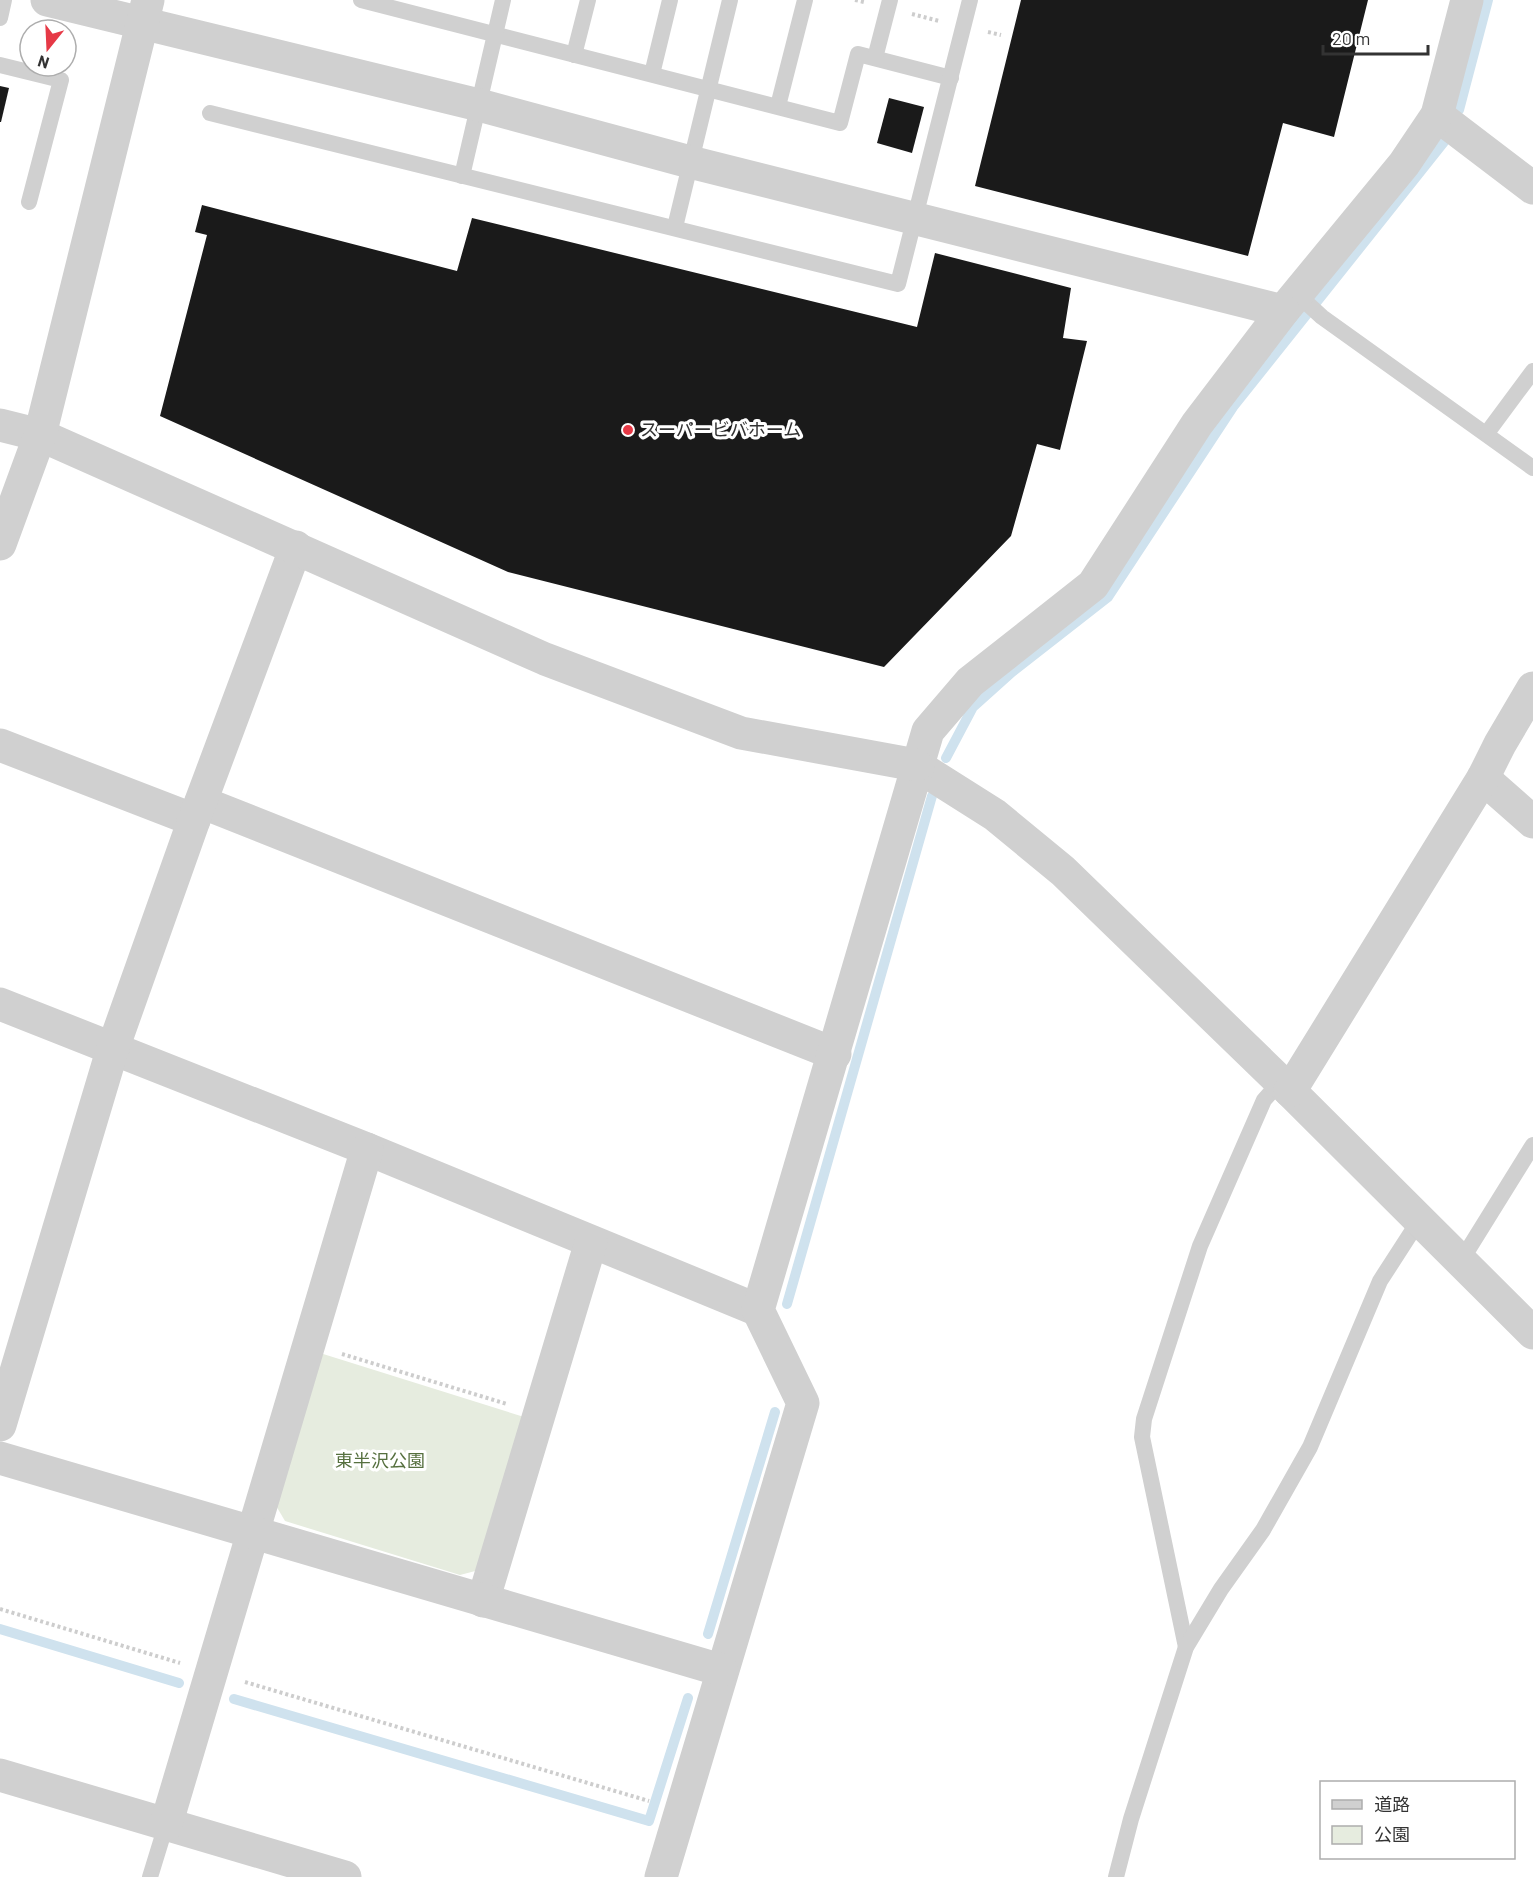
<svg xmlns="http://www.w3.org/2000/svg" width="1533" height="1877" viewBox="0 0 1533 1877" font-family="Barlow,'Noto Sans JP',sans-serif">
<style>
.green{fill:#e6ecdf}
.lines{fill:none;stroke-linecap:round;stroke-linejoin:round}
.stream{stroke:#cfe2ee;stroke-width:10}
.building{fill:#1a1a1a}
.path{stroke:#cdcdcd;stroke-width:4;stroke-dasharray:3 3;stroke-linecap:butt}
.service{stroke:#d0d0d0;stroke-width:16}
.minor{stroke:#d0d0d0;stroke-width:33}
.tertiary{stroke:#d0d0d0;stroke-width:33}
.poi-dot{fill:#e63946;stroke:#fff;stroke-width:2}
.labels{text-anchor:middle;stroke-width:6;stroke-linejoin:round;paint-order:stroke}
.poi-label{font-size:18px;fill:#333;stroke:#fff;text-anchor:start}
.park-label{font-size:18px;fill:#56703f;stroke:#fff}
</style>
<rect width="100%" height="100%" fill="#fff"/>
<polygon class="green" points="320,1353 524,1417 479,1570 460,1575 285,1521 275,1504"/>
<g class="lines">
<g class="stream">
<polyline points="1459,110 1488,0"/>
<polyline points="946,758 973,707 1012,672 1108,597 1233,407 1444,142"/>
<polyline points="787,1304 932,796"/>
<polyline points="0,1629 179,1683"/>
<polyline points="708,1634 775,1412"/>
<polyline points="234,1699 649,1821 688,1698"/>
</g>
</g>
<g class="building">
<polygon points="1021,0 1368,0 1334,137 1283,123 1248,256 975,186"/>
<polygon points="0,86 9,88 1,122 0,122"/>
<polygon points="889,98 924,107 912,153 877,143"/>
<polygon points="202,205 457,271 472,218 917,327 935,253 1071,288 1063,338 1087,341 1060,450 1037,444 1011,536 884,667 508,572 160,416 207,235 195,232"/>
</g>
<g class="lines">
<g class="path">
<polyline points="855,0 864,2"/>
<polyline points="912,14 939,21"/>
<polyline points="988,32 1001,35"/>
<polyline points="342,1354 507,1404"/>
<polyline points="0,1609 180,1663"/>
<polyline points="245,1682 649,1801"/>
</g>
<g class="service">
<polyline points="361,0 840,123 858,54 951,78"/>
<polyline points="0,18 4,0"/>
<polyline points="574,55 588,0"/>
<polyline points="875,58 890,0"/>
<polyline points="0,65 61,80 29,202"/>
<polyline points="652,74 670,0"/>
<polyline points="778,106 805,0"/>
<polyline points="210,113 898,284 970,0"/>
<polyline points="462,176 503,0"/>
<polyline points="675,227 730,0"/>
<polyline points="1297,294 1322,317 1533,468"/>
<polyline points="1487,433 1533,371"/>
<polyline points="1461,1261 1533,1145"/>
<polyline points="1186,1647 1142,1437 1144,1419 1200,1246 1264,1100 1281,1081"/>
<polyline points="150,1877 166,1825"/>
<polyline points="1116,1877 1131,1819 1186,1647 1221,1589 1263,1530 1310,1447 1380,1281 1420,1219"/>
</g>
<g class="minor">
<polyline points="1437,115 1533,188"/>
<polyline points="0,745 194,820"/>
<polyline points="916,765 995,815 1063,871 1290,1091 1533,1333"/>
<polyline points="1483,778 1533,822"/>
<polyline points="201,802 835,1054"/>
<polyline points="0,1004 367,1149 758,1310"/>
<polyline points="1290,1091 1483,778 1500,744 1533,688"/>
<polyline points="0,1425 112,1051 194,820 296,547"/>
<polyline points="483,1601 591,1242"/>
<polyline points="0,1775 345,1877"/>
<polyline points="166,1825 367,1149"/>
<polyline points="661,1877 803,1403 758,1310 928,731 970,682 1093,585 1197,424 1283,311 1404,164 1437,115 1467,0"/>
</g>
<g class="tertiary">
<polyline points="47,0 479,105 690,162 1283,311"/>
<polyline points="0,425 40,435 545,659 741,733 916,765"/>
<polyline points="0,544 40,435 148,0"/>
<polyline points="0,1458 721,1670"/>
</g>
</g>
<circle class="poi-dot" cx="628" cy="430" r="6"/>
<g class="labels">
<g class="poi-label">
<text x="640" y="436">スーパービバホーム</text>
</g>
<g class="park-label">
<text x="380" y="1467">東半沢公園</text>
</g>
</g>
<rect x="1320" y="1781" width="195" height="78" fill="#ffffff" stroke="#adadad" stroke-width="1.5"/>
<rect x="1332" y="1800" width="30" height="9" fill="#d0d0d0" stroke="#adadad" stroke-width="1.5"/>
<text x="1374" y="1811" font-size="18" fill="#333333">道路</text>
<rect x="1332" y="1826" width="30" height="18" fill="#e6ecdf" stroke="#adadad" stroke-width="1.5"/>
<text x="1374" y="1841" font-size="18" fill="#333333">公園</text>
<g transform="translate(48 48) rotate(198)"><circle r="28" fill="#ffffff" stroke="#adadad" stroke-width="1.5"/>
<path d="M0-4.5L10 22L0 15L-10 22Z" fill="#e63946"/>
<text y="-9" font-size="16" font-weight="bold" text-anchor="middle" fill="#333333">N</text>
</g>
<path d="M1323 45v9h105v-9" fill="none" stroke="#333333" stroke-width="3"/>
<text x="1332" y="45" font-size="18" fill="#333333" stroke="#ffffff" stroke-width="4.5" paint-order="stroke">20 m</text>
</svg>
